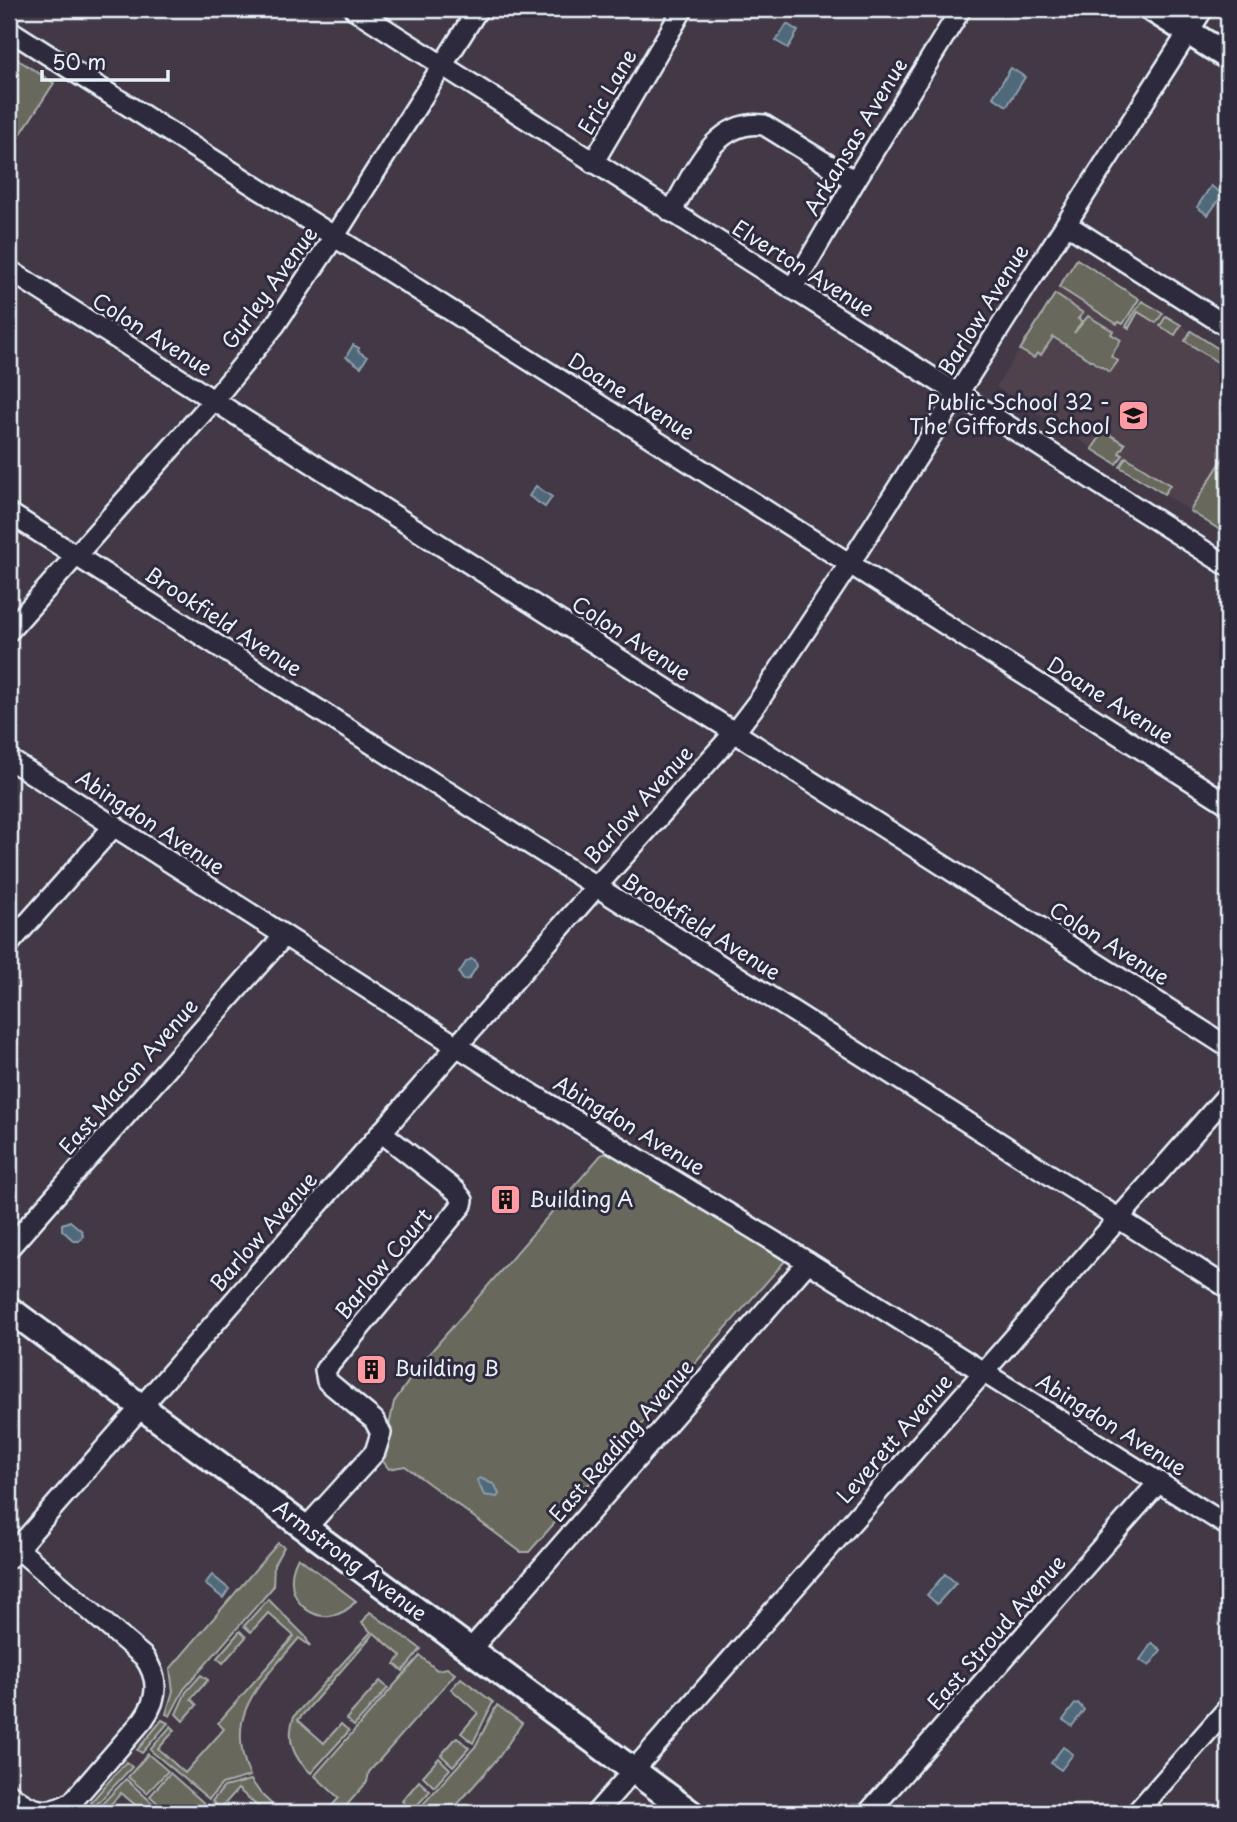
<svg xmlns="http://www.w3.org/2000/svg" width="1237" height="1822" viewBox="0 0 1237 1822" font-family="'Playpen Sans',sans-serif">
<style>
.built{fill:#50424d}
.green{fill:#68695b;stroke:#a8adaa;stroke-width:2}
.water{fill:#4f677a;stroke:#8c9eac;stroke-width:2}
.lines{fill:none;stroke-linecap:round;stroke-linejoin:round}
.minor-casing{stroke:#e8f1f8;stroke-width:24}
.tertiary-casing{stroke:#e8f1f8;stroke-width:30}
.minor{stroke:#2f2a3d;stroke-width:19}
.tertiary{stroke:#2f2a3d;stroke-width:24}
.labels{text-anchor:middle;stroke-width:6;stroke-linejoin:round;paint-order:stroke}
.street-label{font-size:21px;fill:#e8f1f8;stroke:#2f2a3d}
.poi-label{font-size:21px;fill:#e8f1f8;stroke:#2f2a3d;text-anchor:start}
</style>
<rect width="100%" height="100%" fill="#423846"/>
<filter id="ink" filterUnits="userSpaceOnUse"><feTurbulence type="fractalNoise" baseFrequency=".0143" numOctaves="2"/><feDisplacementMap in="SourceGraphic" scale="14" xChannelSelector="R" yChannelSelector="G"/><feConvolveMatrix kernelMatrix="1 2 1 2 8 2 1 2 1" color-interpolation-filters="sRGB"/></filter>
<g filter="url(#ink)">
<polygon class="built" points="1077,259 1228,355 1228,535 996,387"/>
<g class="green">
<polygon points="9,54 54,83 9,152"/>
<polygon points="1077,259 1139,299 1123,324 1119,322 1117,324 1059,287"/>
<polygon points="1055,294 1083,313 1078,319 1082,321 1074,333 1088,316 1113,331 1111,334 1121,340 1111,356 1118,361 1110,372 1053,337 1041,355 1037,353 1034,358 1020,350"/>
<polygon points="1142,301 1163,313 1156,323 1138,312 1129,328 1126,326"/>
<polygon points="1166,316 1181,325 1175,335 1160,326"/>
<polygon points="1191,331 1228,355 1228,369 1185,341"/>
<polygon points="1104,431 1125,444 1119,453 1123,455 1116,464 1092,449"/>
<polygon points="1226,454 1228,455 1228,535 1190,511"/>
<polygon points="1126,457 1170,485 1164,494 1120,467"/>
<polygon points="609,1152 785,1261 529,1552 521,1552 405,1466 389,1469 382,1460 394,1402 422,1362 601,1155"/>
<polygon points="278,1543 284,1547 274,1564 273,1587 184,1689 170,1716 166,1714 173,1691 170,1669"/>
<path d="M298 1557 356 1601C325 1638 274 1601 298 1557Z"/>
<path d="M268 1599 305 1636 310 1646 299 1638C262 1683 222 1712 250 1776L222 1784 209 1799 150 1750 171 1726 175 1730 158 1749 185 1773 224 1729 218 1723 294 1636 268 1613 251 1632 244 1626Z"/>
<path d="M370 1612 421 1649 403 1671 395 1664 401 1656 374 1633 298 1720 324 1743 341 1724 349 1731 311 1773C293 1758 286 1739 294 1716L371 1632 362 1623Z"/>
<polygon points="240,1631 246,1637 223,1663 217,1658"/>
<polygon points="420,1656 437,1670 447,1668 455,1674 369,1772 367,1782 340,1813 325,1813 339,1798 315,1776 316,1774"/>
<polygon points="201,1675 208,1680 191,1699 197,1705 183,1721 176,1714 186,1692"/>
<polygon points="461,1678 493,1702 473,1743 461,1733 478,1713 451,1689"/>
<polygon points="380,1681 388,1688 354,1726 346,1719"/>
<polygon points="497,1705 522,1723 499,1757 450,1813 415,1813 475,1747"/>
<polygon points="162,1720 168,1723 142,1753 137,1750"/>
<polygon points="457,1737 469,1748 453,1766 441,1755"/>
<polygon points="148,1754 168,1771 147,1793 128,1777"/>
<polygon points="439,1758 450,1769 434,1787 423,1776"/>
<polygon points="126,1762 132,1767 95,1806 91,1802"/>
<polygon points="170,1773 205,1804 197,1813 168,1813 150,1796"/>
<polygon points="126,1779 160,1810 163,1813 145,1813 121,1793 103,1813 98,1808"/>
<polygon points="251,1780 261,1794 277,1809 274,1813 265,1813 238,1789 220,1809 212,1801 224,1787"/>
<polygon points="419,1781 430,1791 410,1813 397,1813 405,1804 402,1801"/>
</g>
<g class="water">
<polygon points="787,24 798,31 788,48 776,41"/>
<polygon points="1011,68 1025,77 1007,106 993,97"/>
<polygon points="1211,186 1223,194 1208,215 1197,207"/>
<polygon points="353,345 359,348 358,351 367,357 361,367 346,357"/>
<polygon points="536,486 552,497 545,507 529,496"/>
<polygon points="471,959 475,960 477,966 469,979 463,980 459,973 466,962"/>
<polygon points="70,1221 82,1231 83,1236 79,1241 74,1241 62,1230 62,1224"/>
<polygon points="480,1478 495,1485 499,1494 497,1497 484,1495 477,1480"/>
<polygon points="945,1574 956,1583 937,1604 927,1595"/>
<polygon points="212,1575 229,1589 223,1598 205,1584"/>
<polygon points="1152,1643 1161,1650 1149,1666 1140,1660"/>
<polygon points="1078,1703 1084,1710 1072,1726 1063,1720 1075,1704"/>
<polygon points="1063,1747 1073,1754 1061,1770 1051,1763"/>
</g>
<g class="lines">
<defs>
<g id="minor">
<polyline points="354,9 1228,566"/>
<polyline points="9,30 1228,804"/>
<polyline points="593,163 683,9"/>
<path d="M671 212C693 176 714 118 764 125L855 181"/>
<polyline points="1066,224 1228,327"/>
<polyline points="9,270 1228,1047"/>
<polyline points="792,289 855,181 961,9"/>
<polyline points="9,513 1228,1288"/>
<polyline points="9,631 214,400 275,325 334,237 478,9"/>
<polyline points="9,759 524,1089 808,1262 1228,1526"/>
<polyline points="9,944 115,825"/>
<polyline points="9,1248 284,936"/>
<polyline points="306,1528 375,1452 381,1433 374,1420 327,1381 325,1370 462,1205 463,1200 456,1191 381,1132"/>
<polyline points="9,1558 596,887 734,733 760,699 850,563 1203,9"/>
<polyline points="470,1650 808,1262"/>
<path d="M9 1793C30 1811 47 1817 72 1802L143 1720C159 1698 159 1678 144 1657L17 1548"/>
<polyline points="596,1813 1228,1094"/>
<polyline points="868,1813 1159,1482"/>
<polyline points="1136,1813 1228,1708"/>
</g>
<g id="tertiary">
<polyline points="1152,9 1228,57"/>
<polyline points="9,1309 691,1813"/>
</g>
</defs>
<use href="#minor" class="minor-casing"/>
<use href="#tertiary" class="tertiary-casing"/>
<use href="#minor" class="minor"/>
<use href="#tertiary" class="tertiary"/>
</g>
</g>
<defs>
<symbol id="school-square" viewBox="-11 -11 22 22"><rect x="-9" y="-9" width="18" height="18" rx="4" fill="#ff9aa2" stroke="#2f2a3d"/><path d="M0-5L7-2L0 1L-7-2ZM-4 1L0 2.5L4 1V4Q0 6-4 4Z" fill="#111"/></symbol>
<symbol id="building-square" viewBox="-11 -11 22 22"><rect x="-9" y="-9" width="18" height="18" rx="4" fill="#ff9aa2" stroke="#2f2a3d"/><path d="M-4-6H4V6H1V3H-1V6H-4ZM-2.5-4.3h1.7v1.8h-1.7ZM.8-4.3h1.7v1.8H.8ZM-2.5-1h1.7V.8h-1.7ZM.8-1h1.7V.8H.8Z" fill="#111"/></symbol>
</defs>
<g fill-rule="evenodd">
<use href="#school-square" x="1116" y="398" width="35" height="35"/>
<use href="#building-square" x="488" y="1182" width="35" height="35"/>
<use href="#building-square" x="354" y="1352" width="35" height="35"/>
</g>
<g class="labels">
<g class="street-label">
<text transform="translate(608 92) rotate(-60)" y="7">Eric Lane</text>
<text transform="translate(856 137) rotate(-59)" y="7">Arkansas Avenue</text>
<text transform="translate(803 269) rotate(32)" y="7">Elverton Avenue</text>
<text transform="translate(270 288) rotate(-54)" y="7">Gurley Avenue</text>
<text transform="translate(984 310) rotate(-58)" y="7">Barlow Avenue</text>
<text transform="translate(152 335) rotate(32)" y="7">Colon Avenue</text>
<text transform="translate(631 397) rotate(32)" y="7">Doane Avenue</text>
<text transform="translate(223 622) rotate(33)" y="7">Brookfield Avenue</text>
<text transform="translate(631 639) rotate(33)" y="7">Colon Avenue</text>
<text transform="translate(1110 701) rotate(32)" y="7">Doane Avenue</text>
<text transform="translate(639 805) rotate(-48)" y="7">Barlow Avenue</text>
<text transform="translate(150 823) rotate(33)" y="7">Abingdon Avenue</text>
<text transform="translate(701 927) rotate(32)" y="7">Brookfield Avenue</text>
<text transform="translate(1109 944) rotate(32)" y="7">Colon Avenue</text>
<text transform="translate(129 1077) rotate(-49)" y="7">East Macon Avenue</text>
<text transform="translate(629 1126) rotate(31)" y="7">Abingdon Avenue</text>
<text transform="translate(264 1232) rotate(-49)" y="7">Barlow Avenue</text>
<text transform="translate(384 1264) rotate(-50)" y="7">Barlow Court</text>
<text transform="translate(1111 1425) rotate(32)" y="7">Abingdon Avenue</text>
<text transform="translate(895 1439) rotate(-49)" y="7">Leverett Avenue</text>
<text transform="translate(622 1441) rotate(-49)" y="7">East Reading Avenue</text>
<text transform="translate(350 1561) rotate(37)" y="7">Armstrong Avenue</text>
<text transform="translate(997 1633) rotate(-49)" y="7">East Stroud Avenue</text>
</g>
<g class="poi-label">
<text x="1110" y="410" text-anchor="end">Public School 32 -<tspan x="1110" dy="24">The Giffords School</tspan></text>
<text x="529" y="1207">Building A</text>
<text x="394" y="1376">Building B</text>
</g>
</g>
<rect width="1237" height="1822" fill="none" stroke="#2f2a3d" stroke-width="35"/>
<rect x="18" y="18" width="1202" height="1787" fill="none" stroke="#e8f1f8" stroke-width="2.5" filter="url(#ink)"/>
<path d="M42 70v10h126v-10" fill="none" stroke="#e8f1f8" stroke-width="3.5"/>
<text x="52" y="70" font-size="21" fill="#e8f1f8" stroke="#2f2a3d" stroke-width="5" paint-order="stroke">50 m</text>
</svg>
